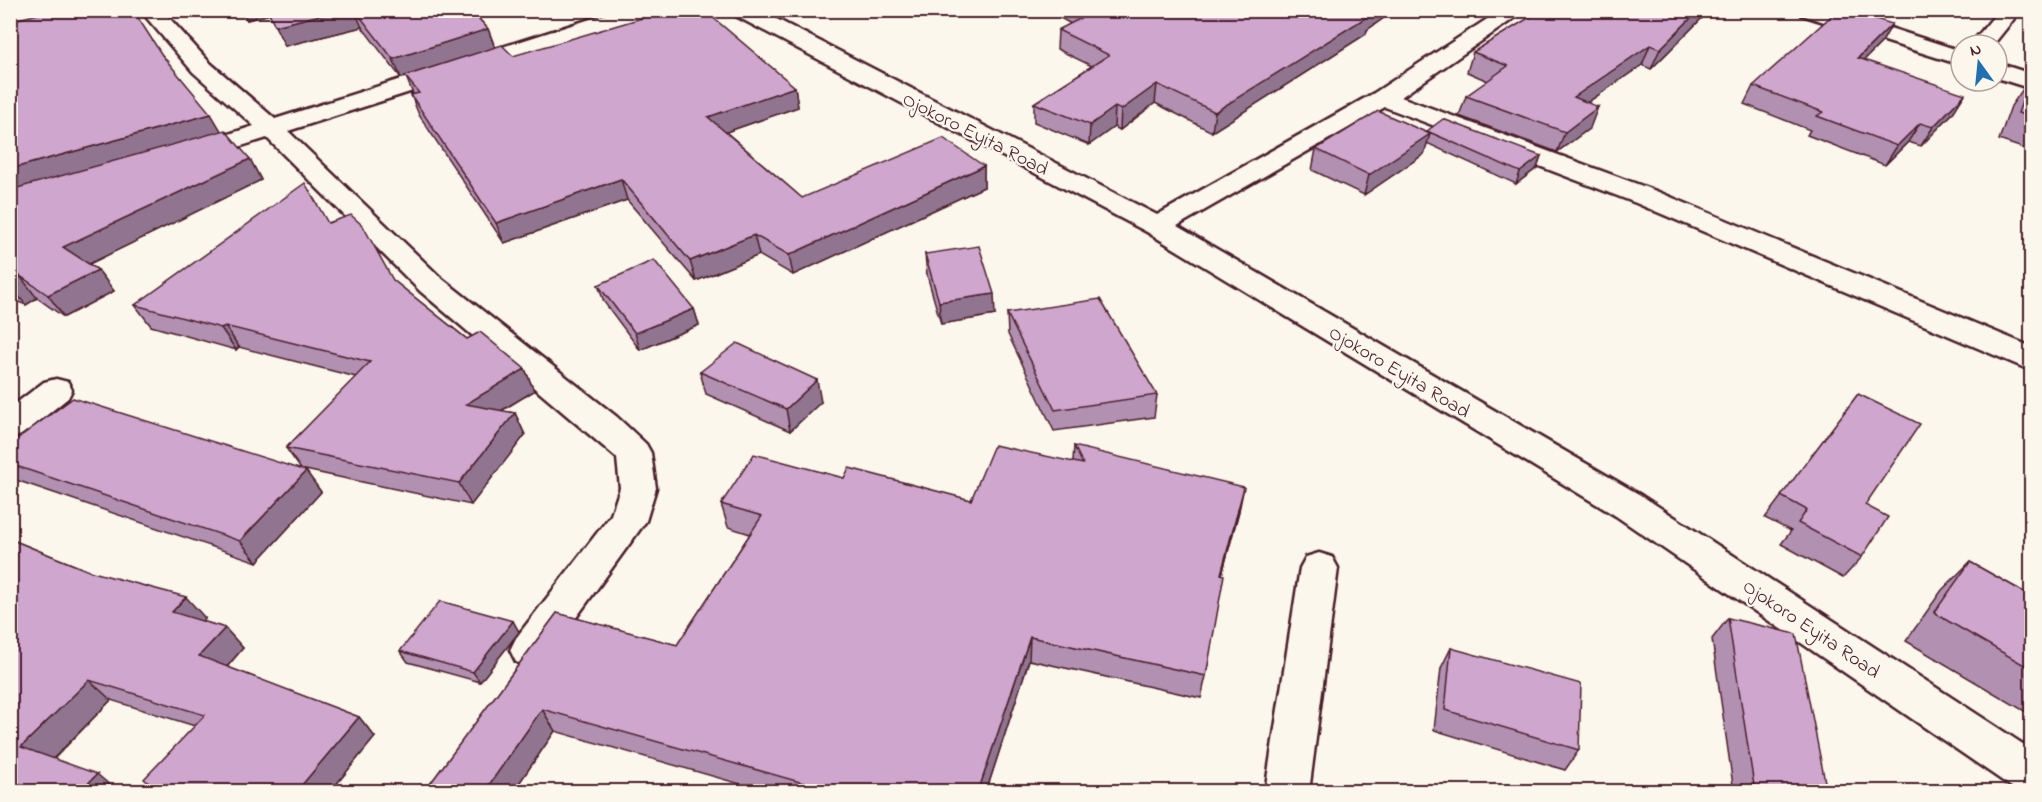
<svg xmlns="http://www.w3.org/2000/svg" width="2042" height="802" viewBox="0 0 2042 802" font-family="'Indie Flower',sans-serif">
<style>
.lines{fill:none;stroke-linecap:round;stroke-linejoin:round}
.minor-casing{stroke:#4a1f2b;stroke-width:5}
.minor{fill:#fbf7ec;fill-rule:evenodd}
.wall{fill:#b290b1;stroke:#4a1f2b;stroke-width:1.5}
.shaded-wall{fill:#917590;stroke:#4a1f2b;stroke-width:1.5}
.building{fill:#cfa7ce;stroke:#4a1f2b;stroke-width:1.5}
.labels{text-anchor:middle;stroke-width:4.5;stroke-linejoin:round;paint-order:stroke}
.street-label{font-size:20px;fill:#4a1f2b;stroke:#fbf7ec}
</style>
<rect width="100%" height="100%" fill="#fbf7ec"/>
<filter id="ink" filterUnits="userSpaceOnUse"><feTurbulence type="fractalNoise" baseFrequency=".0167" numOctaves="2"/><feDisplacementMap in="SourceGraphic" scale="12" xChannelSelector="R" yChannelSelector="G"/><feConvolveMatrix kernelMatrix="1 2 1 2 8 2 1 2 1" color-interpolation-filters="sRGB"/></filter>
<g filter="url(#ink)">
<g class="lines">
<defs>
<g id="minor">
<polygon points="140,10 162,10 209,62 275,119 619,10 653,10 651,15 288,131 440,277 617,417 646,444 651,453 656,488 646,521 544,662 530,667 516,662 510,650 516,638 611,515 620,488 617,458 420,291 267,138 200,159 191,162 182,159 178,154 182,149 254,126 193,72"/>
<polygon points="732,10 759,10 1157,215 1374,93 1501,10 1526,10 1401,97 1656,191 2032,347 2032,371 1636,203 1385,107 1177,226 1642,496 2032,750 2032,792 2016,790 1616,516 1147,232 734,15"/>
<polygon points="1800,10 1834,10 1961,51 1961,65 1802,15"/>
<polygon points="1999,10 2021,10 1993,45 1970,45"/>
<polygon points="1997,63 2032,74 2032,89 1997,78"/>
<polygon points="56,379 68,382 72,390 68,398 22,435 10,438 10,408 44,382"/>
<polygon points="1319,553 1332,557 1338,568 1309,792 1265,792 1300,568 1306,557"/>
</g>
</defs>
<use href="#minor" class="minor-casing"/>
<use href="#minor" class="minor"/>
</g>
<g class="wall">
<polygon points="242,10 471,10 488,29 495,47 513,56 795,87 798,107 726,132 802,198 984,166 984,187 793,275 759,255 696,281 627,200 504,243 419,115 411,95 413,94 406,77 401,78 362,27 285,46 270,14 247,20"/>
<polygon points="1046,10 1395,10 1367,30 1366,34 1212,132 1155,103 1120,130 1114,127 1089,145 1034,122 1034,103 1092,66 1057,49 1058,30 1071,24"/>
<polygon points="1542,10 1710,10 1651,69 1642,65 1587,103 1590,128 1557,152 1459,116 1466,96 1488,81 1467,72 1473,52"/>
<polygon points="10,21 162,55 221,131 250,159 261,180 89,264 98,270 114,291 64,317 37,298 26,305 10,299"/>
<polygon points="1892,24 1882,42 1864,60 1953,113 1921,146 1908,142 1885,165 1807,135 1810,130 1744,104 1753,86"/>
<polygon points="2030,79 2031,80 2031,151 1999,140 2011,106"/>
<polygon points="1427,131 1537,168 1516,184 1427,143 1424,154 1364,195 1312,170 1316,149 1426,132"/>
<polygon points="328,223 393,280 467,339 525,369 534,391 501,411 515,413 525,435 471,505 305,470 321,492 257,562 13,479 10,476 10,444 301,469 286,448 356,377 239,347 236,350 151,326 135,305"/>
<polygon points="925,254 995,315 941,324 927,275"/>
<polygon points="598,285 694,309 699,325 640,350 604,302"/>
<polygon points="1007,313 1157,395 1154,417 1054,431 1008,334"/>
<polygon points="700,372 821,402 790,431 706,394"/>
<polygon points="1858,394 1865,505 1862,557 1843,578 1781,544 1791,531 1765,518"/>
<polygon points="1074,446 1239,511 1222,574 1206,676 1201,698 1029,660 986,792 768,792 555,731 513,792 424,792 557,613 677,645 750,534 728,527 721,504 844,478 971,500 1073,461"/>
<polygon points="10,539 205,618 202,621 225,628 243,648 227,667 359,717 375,737 330,792 159,792 195,726 111,700 54,759 10,792"/>
<polygon points="1970,562 2031,596 2031,715 1906,641 1942,590"/>
<polygon points="1728,618 1827,792 1734,792 1712,639"/>
<polygon points="513,621 519,632 480,682 408,662 400,651"/>
<polygon points="1451,648 1579,750 1565,770 1434,730 1441,668"/>
</g>
<g class="shaded-wall">
<polygon points="242,10 269,10 270,14 247,20"/>
<polygon points="341,10 354,10 362,27 285,46 275,26"/>
<polygon points="1373,10 1395,10 1367,30 1366,34 1212,132 1215,112"/>
<polygon points="1699,10 1710,10 1651,69 1660,49"/>
<polygon points="1892,24 1882,42 1848,76 1858,58"/>
<polygon points="488,29 495,48 401,78 393,59"/>
<polygon points="1650,45 1642,65 1566,117 1574,97"/>
<polygon points="1157,84 1155,103 1120,130 1121,110"/>
<polygon points="795,87 798,107 712,137 708,117"/>
<polygon points="1965,94 1953,113 1921,146 1933,127"/>
<polygon points="1115,107 1114,127 1089,145 1090,125"/>
<polygon points="1598,107 1590,128 1557,152 1565,132"/>
<polygon points="211,114 223,134 10,195 10,169"/>
<polygon points="1920,123 1908,142 1885,165 1897,146"/>
<polygon points="1430,134 1424,154 1364,195 1369,175"/>
<polygon points="1541,156 1537,168 1516,184 1520,172"/>
<polygon points="250,159 261,180 79,269 63,247"/>
<polygon points="984,166 984,187 793,275 789,255"/>
<polygon points="621,179 627,200 504,243 496,223"/>
<polygon points="754,235 759,255 696,281 690,261"/>
<polygon points="98,270 114,291 64,317 48,295"/>
<polygon points="20,276 37,298 26,305 10,286 10,282"/>
<polygon points="994,294 995,315 941,324 939,302"/>
<polygon points="694,309 699,325 640,350 635,333"/>
<polygon points="225,326 239,347 236,350 221,328"/>
<polygon points="525,369 534,391 477,425 466,404"/>
<polygon points="817,380 821,402 790,431 786,409"/>
<polygon points="515,413 525,435 471,505 459,483"/>
<polygon points="306,471 321,492 257,562 240,541"/>
<polygon points="1244,487 1239,511 1216,597 1221,574"/>
<polygon points="186,597 205,618 191,633 172,612"/>
<polygon points="513,621 519,632 480,682 473,672"/>
<polygon points="225,628 243,648 218,677 199,656"/>
<polygon points="1030,637 1029,660 986,792 978,792"/>
<polygon points="89,680 111,700 46,766 21,747"/>
<polygon points="542,709 555,731 513,792 484,792"/>
<polygon points="359,717 375,737 330,792 296,792"/>
<polygon points="97,774 118,792 80,792"/>
</g>
<g class="building">
<polygon points="54,10 133,10 162,55 211,114 10,169 10,21"/>
<polygon points="268,10 341,10 275,26"/>
<polygon points="355,10 471,10 488,29 393,59"/>
<polygon points="669,10 704,10 795,87 708,117 802,198 943,138 984,166 789,255 754,235 690,261 621,179 496,223 411,95 419,93 405,76 502,45 513,56"/>
<polygon points="1082,10 1373,10 1368,14 1370,15 1215,112 1157,84 1121,110 1115,107 1090,125 1034,103 1109,55 1058,30 1089,14"/>
<polygon points="1542,10 1699,10 1660,49 1650,45 1574,97 1598,107 1565,132 1466,96 1508,66 1473,52"/>
<polygon points="1838,10 1847,10 1892,24 1858,58 1965,94 1933,127 1920,123 1897,146 1817,116 1823,112 1753,86"/>
<polygon points="2030,79 2031,80 2031,117 2018,113"/>
<polygon points="1378,111 1430,134 1369,175 1316,149"/>
<polygon points="1443,119 1541,156 1520,172 1427,131"/>
<polygon points="225,130 250,159 63,247 98,270 48,295 20,276 10,282 10,190"/>
<polygon points="305,183 328,223 351,215 363,226 393,280 467,339 480,332 525,369 466,404 515,413 459,483 286,448 370,362 225,326 221,328 135,305"/>
<polygon points="979,246 994,294 939,302 925,254"/>
<polygon points="654,260 694,309 635,333 598,285"/>
<polygon points="1100,299 1157,395 1055,410 1007,313"/>
<polygon points="737,343 817,380 786,409 700,372"/>
<polygon points="1858,394 1920,424 1865,505 1888,517 1862,557 1798,523 1807,510 1781,496"/>
<polygon points="73,398 306,471 240,541 10,464 10,444"/>
<polygon points="994,445 1083,464 1074,446 1244,487 1221,574 1224,575 1206,676 1030,637 978,792 835,792 542,709 484,792 424,792 557,613 677,645 762,516 721,504 754,454 844,478 849,468 971,500"/>
<polygon points="10,539 89,571 186,597 172,612 225,628 199,656 359,717 296,792 159,792 144,779 205,715 89,680 21,747 97,774 80,792 10,792"/>
<polygon points="1970,562 2031,596 2031,669 1934,613"/>
<polygon points="440,601 513,621 473,672 400,651"/>
<polygon points="1728,618 1796,634 1827,792 1755,792"/>
<polygon points="1451,648 1581,684 1579,750 1445,710"/>
</g>
</g>
<g class="labels">
<g class="street-label">
<text transform="translate(976 133) rotate(27)" y="7">Ojokoro Eyita Road</text>
<text transform="translate(1400 371) rotate(31)" y="7">Ojokoro Eyita Road</text>
<text transform="translate(1812 628) rotate(34)" y="7">Ojokoro Eyita Road</text>
</g>
</g>
<rect width="2042" height="802" fill="none" stroke="#fbf7ec" stroke-width="36"/>
<rect x="18" y="18" width="2006" height="766" fill="none" stroke="#4a1f2b" stroke-width="2" filter="url(#ink)"/>
<g transform="translate(1979 63) rotate(345)"><circle r="28" fill="#fbf7ec" stroke="#b4a19f" stroke-width="1.5"/>
<path d="M0-4.5L10 22L0 15L-10 22Z" fill="#1f6fb2"/>
<text y="-9" font-size="16" font-weight="bold" text-anchor="middle" fill="#4a1f2b">N</text>
</g>
</svg>
